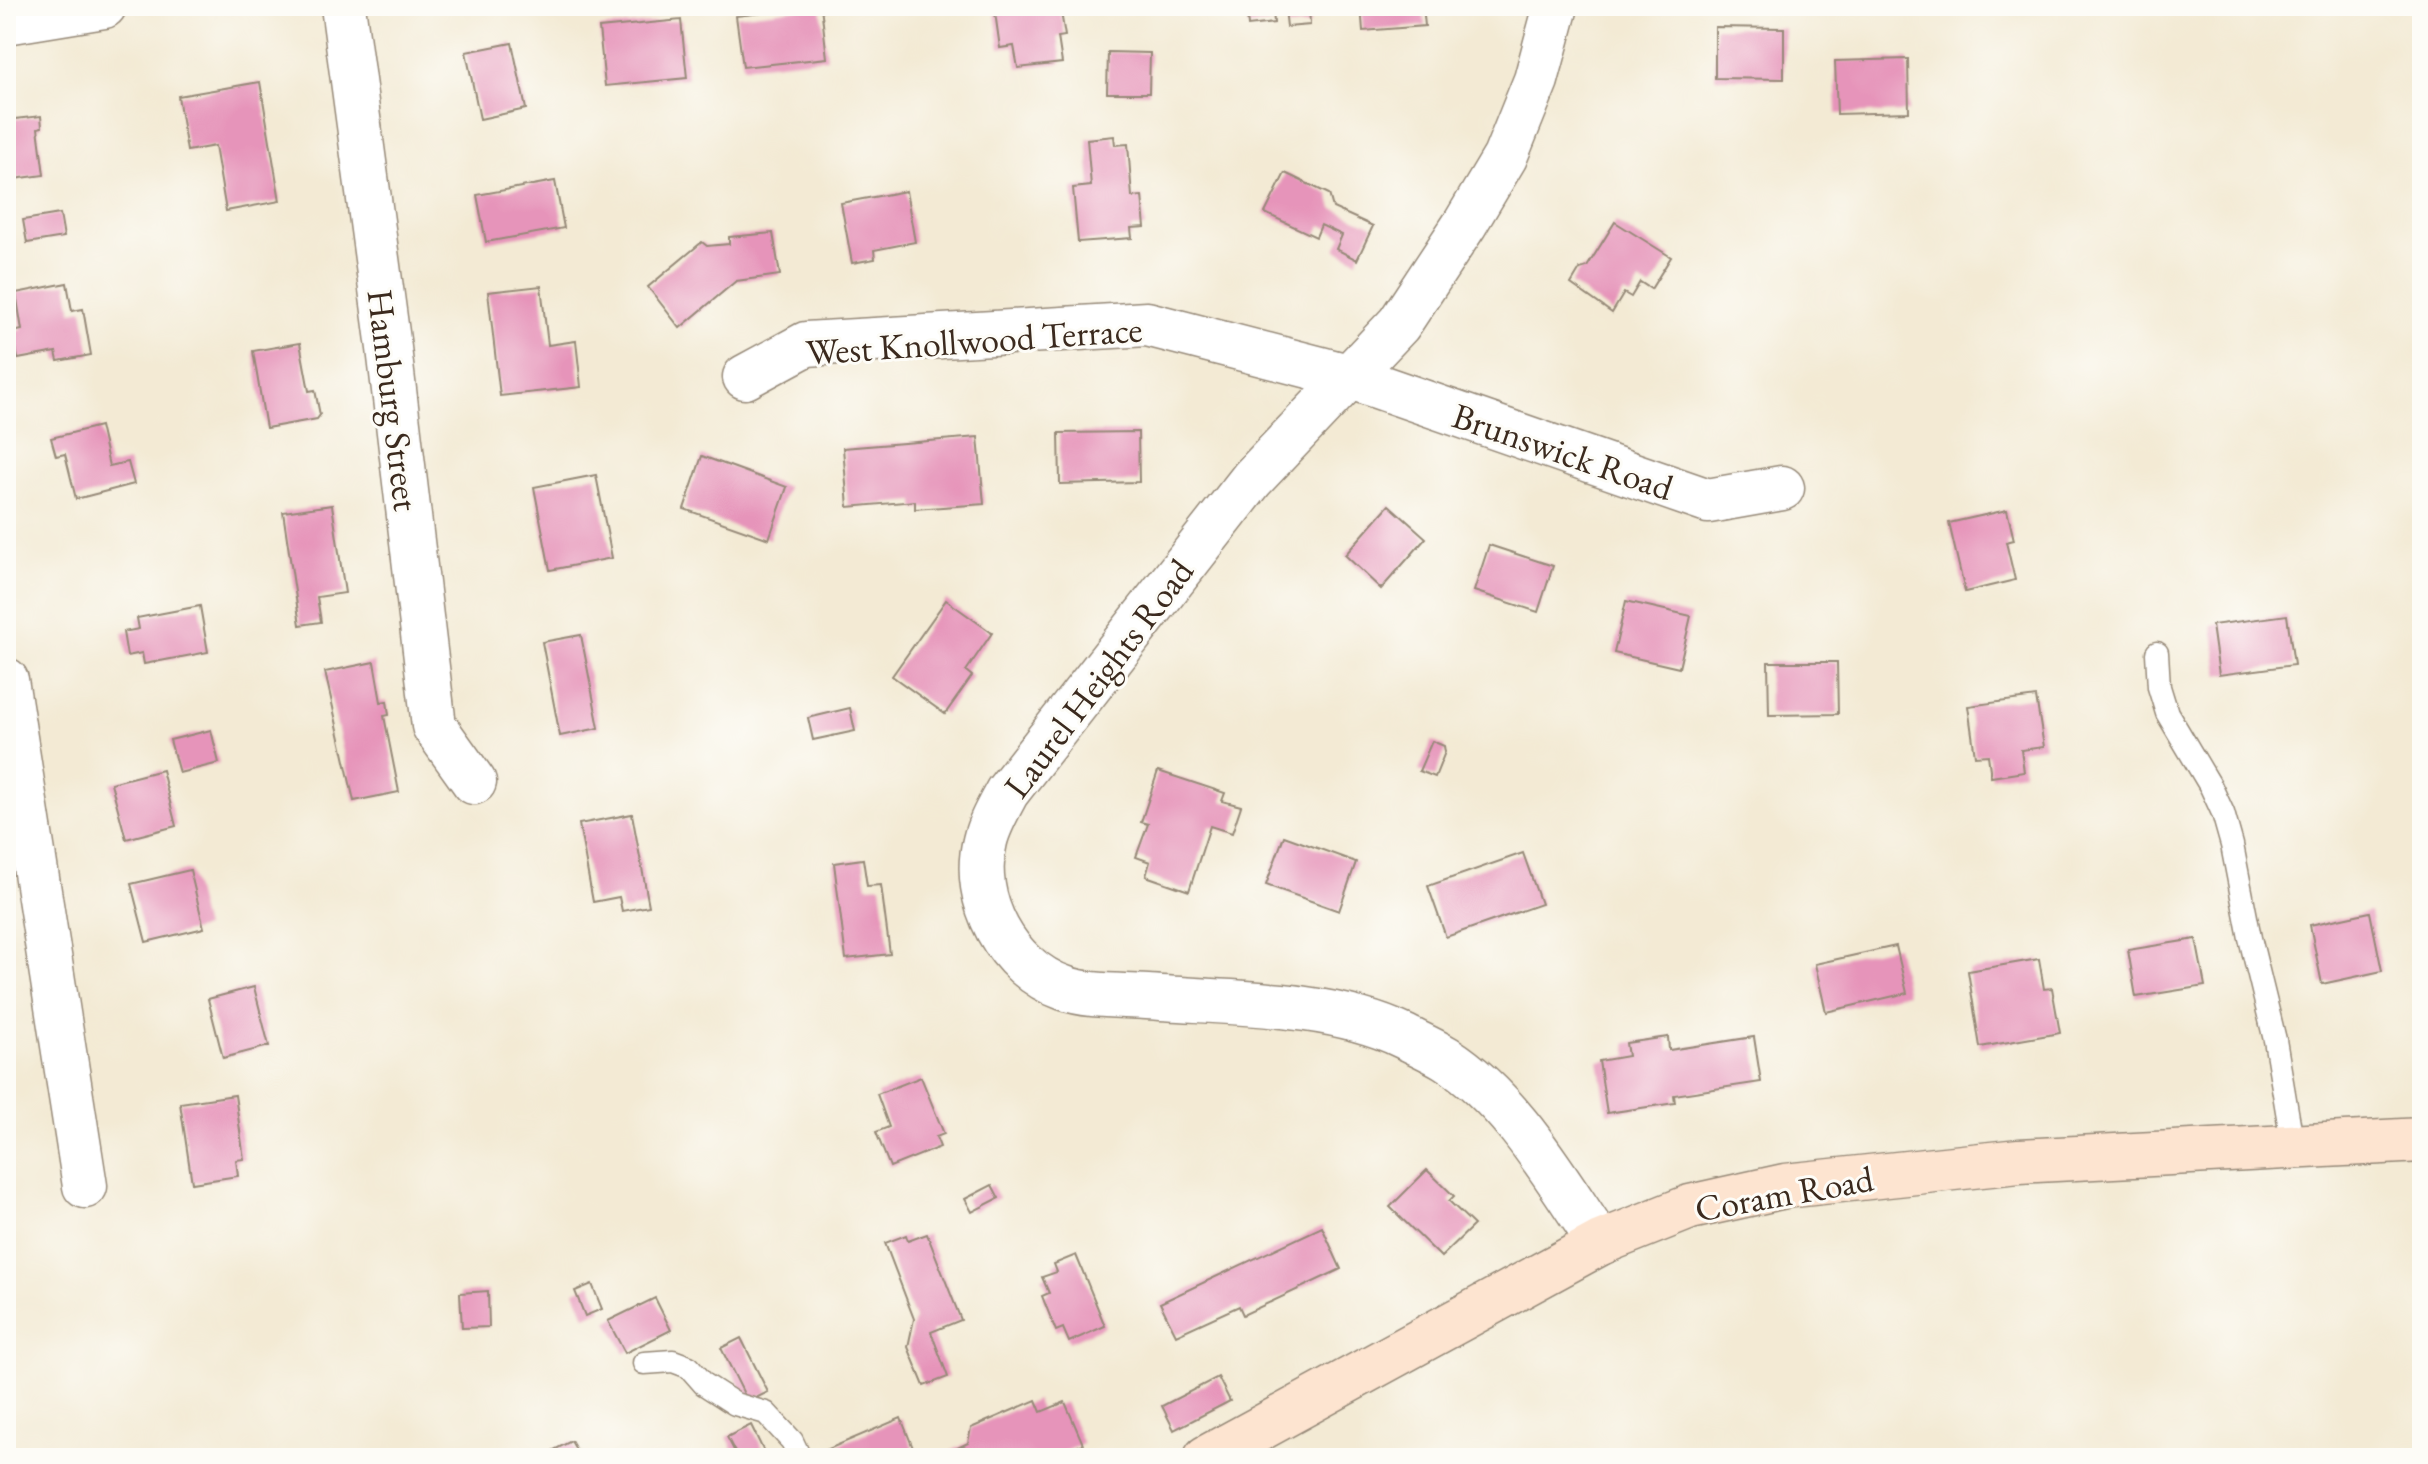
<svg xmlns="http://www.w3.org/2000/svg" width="2428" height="1464" viewBox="0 0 2428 1464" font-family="'EB Garamond',serif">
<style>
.building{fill:#e694ba}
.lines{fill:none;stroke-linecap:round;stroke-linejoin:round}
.lane-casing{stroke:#978a79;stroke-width:25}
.street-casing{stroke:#978a79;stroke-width:47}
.secondary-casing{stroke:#978a79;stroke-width:47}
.lane{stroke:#fff;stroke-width:22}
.street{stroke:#fff;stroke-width:44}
.secondary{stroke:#fde4d0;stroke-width:44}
.labels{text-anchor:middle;stroke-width:6;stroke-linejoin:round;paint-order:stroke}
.street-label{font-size:36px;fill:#3b2a1e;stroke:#fdfcf7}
</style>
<rect width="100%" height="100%" fill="#fdfcf7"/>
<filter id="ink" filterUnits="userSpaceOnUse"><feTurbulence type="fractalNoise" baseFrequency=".0125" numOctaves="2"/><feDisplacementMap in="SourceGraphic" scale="16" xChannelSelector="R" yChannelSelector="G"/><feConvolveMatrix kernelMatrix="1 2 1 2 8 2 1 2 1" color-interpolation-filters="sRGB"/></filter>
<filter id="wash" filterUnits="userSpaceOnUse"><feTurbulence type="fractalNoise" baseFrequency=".006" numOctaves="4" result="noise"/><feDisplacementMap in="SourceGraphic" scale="32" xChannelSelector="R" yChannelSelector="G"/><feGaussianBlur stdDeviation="1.8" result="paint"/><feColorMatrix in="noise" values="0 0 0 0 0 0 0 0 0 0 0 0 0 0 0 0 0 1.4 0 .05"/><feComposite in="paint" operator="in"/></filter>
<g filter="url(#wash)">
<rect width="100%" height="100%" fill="#f3ead4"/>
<g id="blocks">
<g class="building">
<polygon points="821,6 827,58 743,67 736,16"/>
<polygon points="1043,6 1060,6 1065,36 1058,37 1062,63 1018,68 1014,46 1000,48 995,12"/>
<polygon points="1246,6 1309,6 1310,25 1287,27 1285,8 1273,10 1274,23 1248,26"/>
<polygon points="1361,6 1423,6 1425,26 1363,31"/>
<polygon points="681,20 687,78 605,86 599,28"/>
<polygon points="1715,27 1784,28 1784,79 1715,78"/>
<polygon points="512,43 526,109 480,119 466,52"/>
<polygon points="1108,52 1150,53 1149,93 1107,93"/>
<polygon points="1908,59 1909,112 1837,114 1835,61"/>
<polygon points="260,82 280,201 226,211 215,146 187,151 178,96"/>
<polygon points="41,116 42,127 38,128 44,175 6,180 6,120"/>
<polygon points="1114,136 1115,145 1128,144 1132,197 1142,196 1145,227 1131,228 1132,238 1078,242 1073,188 1091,186 1087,139"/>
<polygon points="1285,173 1329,194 1333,208 1373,226 1357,260 1336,249 1342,235 1321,225 1316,237 1265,213"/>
<polygon points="555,181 564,228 486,242 477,195"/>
<polygon points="906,191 915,242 874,250 875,259 852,263 841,203"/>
<polygon points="60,214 64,237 27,243 23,220"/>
<polygon points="1615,222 1671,257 1651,289 1640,282 1631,297 1624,293 1612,313 1571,284 1580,269 1587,267"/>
<polygon points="773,233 780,275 736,281 680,328 648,287 702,242 707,246 729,244 729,237"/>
<polygon points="67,283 72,311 83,309 91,355 58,361 56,352 18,359 13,332 22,330 16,293"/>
<polygon points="541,286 548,345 576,341 581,387 500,396 488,292"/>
<polygon points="300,343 309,391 315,390 320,415 317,419 266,428 253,351"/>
<polygon points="100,426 109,466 128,462 134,484 76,499 65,454 56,456 51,438"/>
<polygon points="1138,432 1139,482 1060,484 1059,433"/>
<polygon points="978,437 984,504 915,509 915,501 848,507 843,448"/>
<polygon points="702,456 787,487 769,539 684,509"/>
<polygon points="596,475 612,558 550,570 534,487"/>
<polygon points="332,505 345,593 317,597 321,622 300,625 283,512"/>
<polygon points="1389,505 1426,538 1381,589 1345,555"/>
<polygon points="2007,510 2014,540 2006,542 2015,580 1965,592 1949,523"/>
<polygon points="1489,545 1553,566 1538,612 1474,591"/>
<polygon points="946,600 992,633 966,671 972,676 945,714 892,676"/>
<polygon points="1626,601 1691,616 1679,668 1614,653"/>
<polygon points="200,606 208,652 144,664 142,653 127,656 123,632 139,629 137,618"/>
<polygon points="2287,615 2294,665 2219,675 2212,625"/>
<polygon points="581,635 599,728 560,736 542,642"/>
<polygon points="374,662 381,702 387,701 389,715 384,716 399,792 354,801 325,672"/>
<polygon points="1768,662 1837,662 1838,714 1769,715"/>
<polygon points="2036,697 2044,747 2021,750 2024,772 1991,777 1988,755 1975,756 1968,706"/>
<polygon points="850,708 855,731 813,740 808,718"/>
<polygon points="211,730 219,763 179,773 170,740"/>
<polygon points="1432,741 1444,746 1445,752 1435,777 1419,771"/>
<polygon points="162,770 176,826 126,839 111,783"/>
<polygon points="1158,771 1225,793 1222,801 1241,806 1232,833 1210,826 1189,891 1146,876 1150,862 1136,857 1148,824 1141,822"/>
<polygon points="632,814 649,906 622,911 619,897 593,902 579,824"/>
<polygon points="1284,836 1356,862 1339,911 1266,885"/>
<polygon points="1523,853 1541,904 1446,937 1428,886"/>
<polygon points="863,859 867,886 881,885 890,954 846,959 834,863"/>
<polygon points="190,870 204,928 146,942 131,884"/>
<polygon points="2370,912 2382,971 2322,984 2310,925"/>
<polygon points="2196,939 2205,986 2136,997 2128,950"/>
<polygon points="1896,946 1907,993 1826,1012 1815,964"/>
<polygon points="2039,959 2044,989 2052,988 2060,1033 1980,1047 1968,971"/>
<polygon points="254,987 269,1046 223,1058 208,999"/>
<polygon points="1668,1037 1669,1050 1754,1037 1761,1082 1674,1095 1675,1103 1607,1113 1599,1061 1628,1056 1626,1043"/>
<polygon points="921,1077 944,1134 936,1137 940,1147 890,1167 876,1132 889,1127 877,1094"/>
<polygon points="235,1095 244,1159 236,1160 238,1176 192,1183 180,1103"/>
<polygon points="1427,1170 1454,1196 1449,1201 1474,1225 1441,1257 1390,1207"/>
<polygon points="992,1185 999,1198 972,1212 965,1199"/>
<polygon points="1322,1227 1341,1269 1243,1315 1239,1306 1176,1335 1160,1303"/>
<polygon points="927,1234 961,1320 931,1332 948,1377 924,1386 908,1347 914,1319 885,1243 906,1235 908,1241"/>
<polygon points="1076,1255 1105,1326 1069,1342 1063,1328 1056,1331 1042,1296 1049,1293 1042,1277 1057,1272 1054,1264"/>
<polygon points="592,1284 602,1309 585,1316 575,1291"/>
<polygon points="488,1291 489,1327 462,1328 460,1293"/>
<polygon points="655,1298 671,1330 625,1353 608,1321"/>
<polygon points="741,1338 768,1392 748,1402 721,1348"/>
<polygon points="1218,1377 1230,1401 1174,1430 1162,1406"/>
<polygon points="1036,1400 1041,1412 1065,1402 1083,1444 1059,1454 1061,1458 954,1458 951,1451 968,1443 971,1428"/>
<polygon points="901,1418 917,1458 829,1458 826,1450"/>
<polygon points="751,1425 767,1458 738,1458 727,1437"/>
<polygon points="571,1441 581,1458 539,1458"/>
</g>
</g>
</g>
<g filter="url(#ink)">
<use href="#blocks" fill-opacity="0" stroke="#978a79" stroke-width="2"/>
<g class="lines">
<defs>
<g id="lane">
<polyline points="2157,653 2159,687 2167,713 2211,787 2223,813 2232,845 2250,938 2275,1040 2293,1147"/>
<polyline points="644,1363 673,1361 689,1367 704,1384 735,1404 766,1413 792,1441 800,1458"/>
</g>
<g id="street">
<polyline points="343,6 389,348 434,726 474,782"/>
<path d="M1556 6 1536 80 1505 157 1465 224 1399 324 1252 479 1007 792C999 807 989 824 985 841 970 900 1007 968 1064 988 1089 997 1120 995 1147 997 1227 1003 1331 1001 1403 1036 1417 1043 1433 1050 1446 1058 1513 1101 1556 1179 1600 1243"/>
<polyline points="6,22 104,6"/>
<polyline points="745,377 806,344 1147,324 1348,376 1708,501 1782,488"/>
<polyline points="6,680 85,1186"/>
</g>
<polyline id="secondary" points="1206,1458 1600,1243 1690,1207 1785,1186 2019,1161 2422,1140"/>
</defs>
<use href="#lane" class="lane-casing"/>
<use href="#street" class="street-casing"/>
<use href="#secondary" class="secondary-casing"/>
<use href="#lane" class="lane"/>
<use href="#street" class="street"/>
<use href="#secondary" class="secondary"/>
</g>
</g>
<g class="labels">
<g class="street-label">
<text transform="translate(974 340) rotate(-4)" y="13">West Knollwood Terrace</text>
<text transform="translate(394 400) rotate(83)" y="13">Hamburg Street</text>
<text transform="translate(1563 451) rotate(19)" y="13">Brunswick Road</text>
<text transform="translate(1098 678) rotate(-53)" y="13">Laurel Heights Road</text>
<text transform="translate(1784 1193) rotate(-10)" y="13">Coram Road</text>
</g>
</g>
<rect width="2428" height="1464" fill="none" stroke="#fdfcf7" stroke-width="32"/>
</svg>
